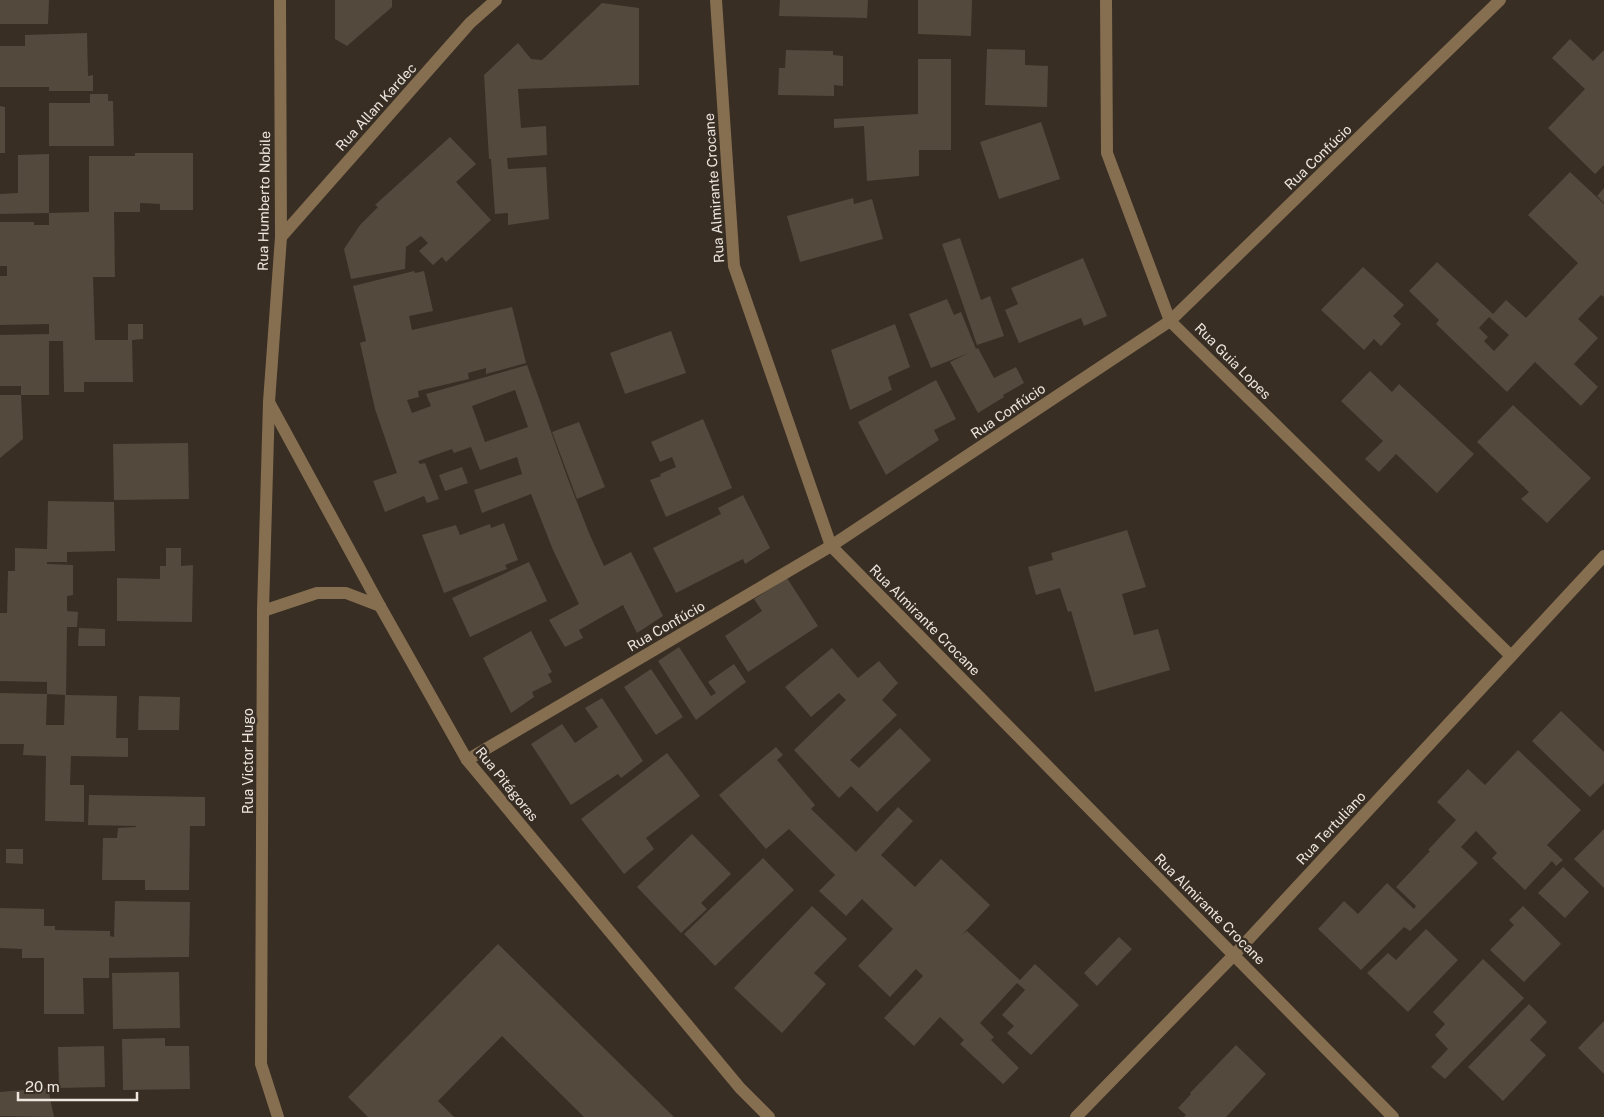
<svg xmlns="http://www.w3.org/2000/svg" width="1604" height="1117" viewBox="0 0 1604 1117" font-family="'Public Sans',sans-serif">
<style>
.building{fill:#53493d;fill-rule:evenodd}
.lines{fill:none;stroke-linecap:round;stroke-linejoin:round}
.minor{stroke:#866e51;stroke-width:12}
.labels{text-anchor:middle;stroke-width:5;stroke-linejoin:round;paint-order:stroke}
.street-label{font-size:14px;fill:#ede7e0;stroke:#382e23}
</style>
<rect width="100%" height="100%" fill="#382e23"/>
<g class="building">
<polygon points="0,0 49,0 48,24 0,24"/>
<polygon points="335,0 392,0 392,7 347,46 335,39"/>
<polygon points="780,0 868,0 867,18 779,16"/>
<polygon points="918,0 972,0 971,36 918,34"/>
<polygon points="602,3 639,8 639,85 518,89 521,128 546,126 547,155 507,158 508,169 546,167 549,219 508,225 508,213 495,214 491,159 489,159 484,75 518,43 531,59 542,60"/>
<polygon points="87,33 88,76 93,75 93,91 49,91 49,87 0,87 0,46 25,46 25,35"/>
<polygon points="1570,39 1593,61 1604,50 1604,165 1595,174 1548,128 1585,89 1552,58"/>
<polygon points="987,49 1025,50 1025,65 1048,66 1047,107 985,105"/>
<polygon points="786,50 833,51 833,55 843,56 843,86 834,85 834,96 778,95 779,68 785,68"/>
<polygon points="918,59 951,59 951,150 919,150 919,176 867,181 864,126 834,128 834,119 918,114"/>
<polygon points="90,94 108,94 108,101 113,101 114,146 49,146 49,103 90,103"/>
<polygon points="0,106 5,107 5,153 0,153"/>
<polygon points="1041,122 1060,179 999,199 980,142"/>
<polygon points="450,137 476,164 456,182 491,220 446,262 442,257 433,265 419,251 428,243 421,236 406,247 405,269 351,279 344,249 360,225 378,207 375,205"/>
<polygon points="135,153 193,153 193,210 160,210 160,204 140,203 140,212 114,212 115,277 93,277 95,340 128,340 128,324 143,324 143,339 132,340 133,382 84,382 84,392 64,392 63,341 49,341 49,395 21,395 21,386 0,386 0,335 49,334 49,324 0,325 0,276 7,276 7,266 0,266 0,222 34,222 34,225 49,225 49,213 0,214 0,194 18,193 18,155 49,154 49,213 89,212 89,156 135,156"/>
<path d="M1570 172 1604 204V297L1601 295 1578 319 1598 338 1574 364 1598 387 1581 406 1535 362 1507 392 1436 324 1439 320 1409 291 1437 262 1493 314 1506 300 1526 318 1578 263 1528 215ZM1489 317 1509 335 1494 351 1484 341 1488 337 1479 328Z"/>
<polygon points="1604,188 1604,203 1597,196"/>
<polygon points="853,198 854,204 872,199 883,239 800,262 787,216"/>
<polygon points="960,238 981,300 990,296 1004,336 977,345 942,244"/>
<polygon points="1083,258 1107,316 1084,326 1081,318 1019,343 1005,310 1018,304 1011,288"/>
<polygon points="1363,267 1404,305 1393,316 1401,324 1381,346 1374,339 1364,350 1321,310"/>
<path d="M414 271 415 273 424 271 433 311 409 316 412 330 512 307 526 363 486 374V368L468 373 469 379 418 391 419 397 407 400 412 413 431 406 426 394 527 365 568 479 589 533 604 566 631 552 663 616 637 633 623 605 579 630 583 638 565 647 549 620 579 604 553 550 531 494 482 513 474 490 522 474 517 457 480 470 471 447 454 453 452 449 418 461 420 464 425 463 439 499 427 503 424 496 385 512 373 481 397 473 375 409 360 343 366 341 353 286ZM515 390 528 427 485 442 472 406Z"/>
<polygon points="947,299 954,315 961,312 976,349 978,348 994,378 1016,367 1024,383 1003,395 1004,397 978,413 950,362 969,353 931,368 909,314"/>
<polygon points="895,324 910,367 888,377 892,390 850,410 831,350"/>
<polygon points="671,331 686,373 625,394 610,353"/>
<polygon points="1370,371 1392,392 1399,384 1474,454 1437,493 1396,454 1379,472 1365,459 1383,441 1341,401"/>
<polygon points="936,380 956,419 934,430 939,440 886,475 858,422"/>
<polygon points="0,395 21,395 23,439 0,458"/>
<polygon points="1513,405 1591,478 1547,523 1521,499 1529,492 1477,442"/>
<polygon points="703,419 732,488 666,517 650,480 661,476 660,474 676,467 672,457 660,462 651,442"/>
<polygon points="579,422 605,487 577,499 552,432"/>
<polygon points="188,443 189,499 114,500 113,444"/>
<polygon points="462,467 468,483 445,491 439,475"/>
<polygon points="743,495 770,548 745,564 743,559 676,593 653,548 721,514 718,508"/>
<polygon points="48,501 114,502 115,551 67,552 67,562 47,562 47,564 73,565 73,595 67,596 67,611 78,612 77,627 67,627 66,695 117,696 116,738 128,738 128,757 71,756 70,785 84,785 84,822 45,821 46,756 23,755 24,744 0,744 0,693 47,694 46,725 64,725 65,695 47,694 47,682 0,681 0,613 7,613 8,571 15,571 15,548 47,549"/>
<polygon points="504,523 518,560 505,565 507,569 444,593 422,535 456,525 460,535 490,524 491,528"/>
<polygon points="1127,530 1146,587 1122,594 1134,635 1158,629 1170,670 1095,692 1071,611 1068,612 1060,588 1036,595 1028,567 1053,560 1051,553"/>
<polygon points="166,548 181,548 181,566 193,565 192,622 117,621 117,578 160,579 160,566 166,566"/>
<polygon points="529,562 547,601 470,637 452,598"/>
<polygon points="787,578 818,626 748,672 725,636 762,611 754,599"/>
<polygon points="79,628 105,629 105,646 78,646"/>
<polygon points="531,631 552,672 548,674 552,682 532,692 534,697 511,713 483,658"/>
<polygon points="679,647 711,696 716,693 708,682 734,664 746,682 696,720 658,661"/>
<polygon points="832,648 858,678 879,661 898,683 882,700 897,715 850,760 859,768 900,728 931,760 877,812 851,786 839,798 794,750 846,700 839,693 811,717 785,687"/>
<polygon points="651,669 683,717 656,735 624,687"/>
<polygon points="139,696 180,697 179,730 138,730"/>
<polygon points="602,698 643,761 621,778 618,774 571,805 531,744 562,724 575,743 598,727 585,708"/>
<polygon points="1561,711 1604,752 1604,783 1590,797 1532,741"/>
<polygon points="776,747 783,755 777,760 815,805 811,809 856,852 898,807 913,821 881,855 915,887 941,859 990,905 962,935 967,931 1020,980 1035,964 1079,1005 1031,1055 1007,1033 1014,1026 1002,1015 1025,990 1017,983 980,1023 994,1037 991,1040 1019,1068 1003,1084 960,1044 964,1040 940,1017 914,1046 884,1018 923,976 916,969 890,997 858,966 893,929 862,899 846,916 819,891 835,875 789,829 766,849 719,795"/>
<polygon points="1518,750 1581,810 1547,845 1563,860 1556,866 1552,861 1525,890 1492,858 1497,853 1476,831 1461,847 1478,863 1410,931 1404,927 1361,970 1318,929 1344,901 1358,914 1387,883 1414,909 1416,906 1396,887 1430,851 1428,850 1456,820 1437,802 1468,769 1485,785"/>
<polygon points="667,753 700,796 646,838 654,849 624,874 581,819"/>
<polygon points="89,795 205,797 205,826 190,826 189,890 145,890 145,880 102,880 103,838 117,838 118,828 136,827 136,826 88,825"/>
<polygon points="1604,829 1604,888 1574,859"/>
<polygon points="692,834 731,874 701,903 707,909 681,933 637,887"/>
<polygon points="6,849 23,849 23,864 6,863"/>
<polygon points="763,858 794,890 715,966 684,934"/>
<polygon points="1563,867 1589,892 1565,918 1538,893"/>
<polygon points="115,901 190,902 189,957 109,958 109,978 83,978 84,1014 44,1014 44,958 22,958 22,949 0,948 0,908 44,909 44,926 55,926 55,930 110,931 110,936 114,937"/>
<polygon points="812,906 847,939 814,973 826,984 782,1033 734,988"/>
<polygon points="1523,906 1561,944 1524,982 1490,950 1514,925 1509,920"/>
<polygon points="1426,929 1458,960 1408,1012 1367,973 1388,953 1396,960"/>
<polygon points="1119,937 1132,949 1097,986 1084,973"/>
<polygon points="498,944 674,1117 584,1117 502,1036 438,1101 454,1117 368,1117 348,1097"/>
<polygon points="1483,959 1524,998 1445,1079 1431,1067 1448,1049 1435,1035 1445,1024 1433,1012"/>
<polygon points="179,972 180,1028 113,1029 112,973"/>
<polygon points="1529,1004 1547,1022 1530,1040 1546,1055 1503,1101 1468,1067"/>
<polygon points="1604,1021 1604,1074 1578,1048"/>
<polygon points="165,1038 165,1046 189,1046 190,1089 123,1090 122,1039"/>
<polygon points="1236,1045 1266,1074 1226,1117 1184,1117 1186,1115 1178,1108 1191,1094 1190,1093"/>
<polygon points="104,1046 105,1087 59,1088 58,1047"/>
<polygon points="48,1088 54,1117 0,1116 0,1092"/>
</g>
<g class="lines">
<g class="minor">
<polyline points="716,0 734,266 831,546 1393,1117"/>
<polyline points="1106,0 1107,153 1170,321 1511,656"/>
<polyline points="281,237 470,23 496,0"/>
<polyline points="269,402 380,606 467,760 740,1088 769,1117"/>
<polyline points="263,611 317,593 346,593 380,606"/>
<polyline points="467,760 831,546 1170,321 1500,0"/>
<polyline points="278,1117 261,1064 263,611 269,402 281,237 280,0"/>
<polyline points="1076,1117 1234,955 1604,556"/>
</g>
</g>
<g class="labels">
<g class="street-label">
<text transform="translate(376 107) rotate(-48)" y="5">Rua Allan Kardec</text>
<text transform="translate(1318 157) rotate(-44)" y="5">Rua Confúcio</text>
<text transform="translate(714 188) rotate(-94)" y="5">Rua Almirante Crocane</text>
<text transform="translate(264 201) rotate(-89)" y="5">Rua Humberto Nobile</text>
<text transform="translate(1233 361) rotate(45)" y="5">Rua Guia Lopes</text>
<text transform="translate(1008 411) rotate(-34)" y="5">Rua Confúcio</text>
<text transform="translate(925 620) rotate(45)" y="5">Rua Almirante Crocane</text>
<text transform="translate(666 626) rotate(-30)" y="5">Rua Confúcio</text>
<text transform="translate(248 761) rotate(-90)" y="5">Rua Victor Hugo</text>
<text transform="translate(507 784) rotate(51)" y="5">Rua Pitágoras</text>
<text transform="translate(1331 828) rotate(-47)" y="5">Rua Tertuliano</text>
<text transform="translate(1210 909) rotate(45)" y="5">Rua Almirante Crocane</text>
</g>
</g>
<path d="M18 1092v8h119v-8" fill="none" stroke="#ede7e0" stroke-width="2.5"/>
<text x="25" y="1092" font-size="15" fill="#ede7e0" stroke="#382e23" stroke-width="4" paint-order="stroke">20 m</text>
</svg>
